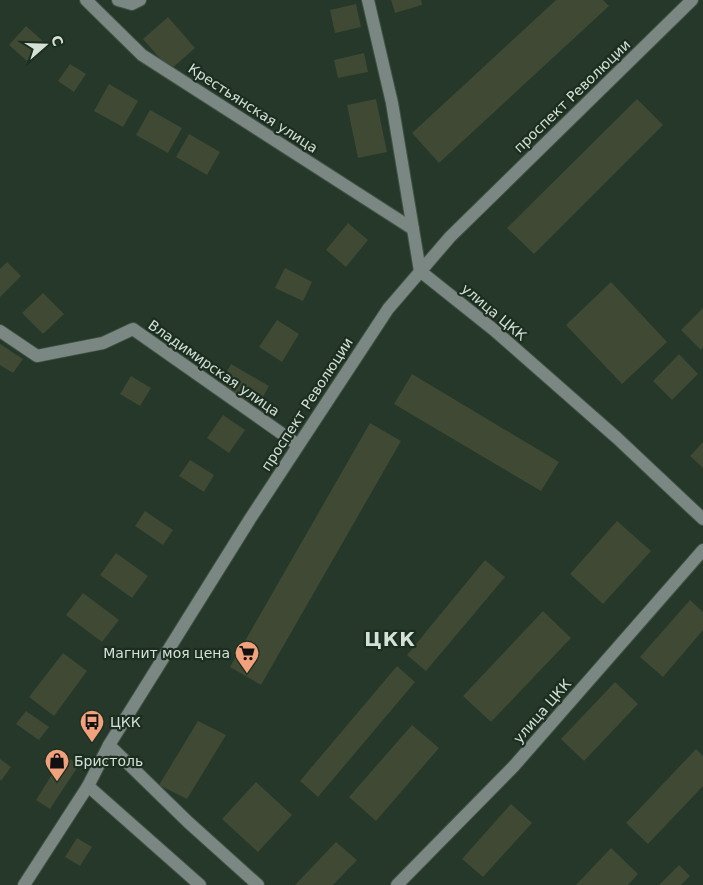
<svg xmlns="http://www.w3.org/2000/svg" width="703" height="885" viewBox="0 0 703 885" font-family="'DejaVu Sans',sans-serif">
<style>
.building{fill:#3f4934}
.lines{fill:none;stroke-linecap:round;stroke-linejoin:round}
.minor-casing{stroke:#415345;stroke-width:14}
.minor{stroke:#7b8783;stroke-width:12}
.labels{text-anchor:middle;stroke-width:4.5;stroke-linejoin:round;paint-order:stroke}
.street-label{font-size:14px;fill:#d5e0d7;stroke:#1b2e20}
.poi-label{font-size:14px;fill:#d5e0d7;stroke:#1b2e20;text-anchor:start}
.district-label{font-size:19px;font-weight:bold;letter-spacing:1px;fill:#d5e0d7;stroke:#1b2e20}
</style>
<rect width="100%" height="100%" fill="#253829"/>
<g class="building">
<polygon points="391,0 421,0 422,5 395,13"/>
<polygon points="556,0 603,0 609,6 439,163 412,133"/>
<polygon points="356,4 361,27 335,33 330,10"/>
<polygon points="168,17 195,48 170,70 143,39"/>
<polygon points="26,26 44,42 27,61 9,45"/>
<polygon points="364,53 368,72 338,78 334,60"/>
<polygon points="70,64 86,74 74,92 58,81"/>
<polygon points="109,84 138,101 123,127 94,111"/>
<polygon points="376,99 387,152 358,158 347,105"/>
<polygon points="637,99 663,125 534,254 507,228"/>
<polygon points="150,110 182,128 168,153 136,135"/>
<polygon points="189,134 220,152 207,175 176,157"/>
<polygon points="348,223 368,240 346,267 326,250"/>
<polygon points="7,262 21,276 0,297 0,269"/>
<polygon points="285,268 312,282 303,301 275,288"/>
<polygon points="611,282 667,342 622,384 566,325"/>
<polygon points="43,293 64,314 43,334 22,313"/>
<polygon points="703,308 703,347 701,350 681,330"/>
<polygon points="277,320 299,334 282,362 259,347"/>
<polygon points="0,344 23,359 13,373 0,365"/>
<polygon points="679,354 698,374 672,400 653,381"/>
<polygon points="231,364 269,386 258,406 220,384"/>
<polygon points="412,374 559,462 541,491 394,404"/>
<polygon points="131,376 151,388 140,406 120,394"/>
<polygon points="223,415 245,430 229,453 207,438"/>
<polygon points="370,423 401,441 261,685 230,667"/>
<polygon points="703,442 703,468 690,456"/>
<polygon points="190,460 214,475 204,492 179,476"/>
<polygon points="145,511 173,530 163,545 135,526"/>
<polygon points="617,521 651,551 603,604 570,574"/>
<polygon points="116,553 148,576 132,598 100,575"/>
<polygon points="485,560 505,577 426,671 407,655"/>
<polygon points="83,593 119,620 102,642 66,615"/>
<polygon points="690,600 703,612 703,630 663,677 640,657"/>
<polygon points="543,611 571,638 491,722 463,696"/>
<polygon points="63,653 87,671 54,716 29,697"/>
<polygon points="397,666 415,682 318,797 300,781"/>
<polygon points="615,682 638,704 584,761 561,739"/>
<polygon points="26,711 49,727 39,740 16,724"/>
<polygon points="198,721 226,735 187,799 159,785"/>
<polygon points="412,725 439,748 376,821 349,797"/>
<polygon points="696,749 703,756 703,786 648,844 626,823"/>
<polygon points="64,755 79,765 50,809 36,800"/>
<polygon points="0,759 11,767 1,781 0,780"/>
<polygon points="256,782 292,815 258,852 222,819"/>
<polygon points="511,804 532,823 483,877 462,859"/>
<polygon points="77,838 92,847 80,866 65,857"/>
<polygon points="336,842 357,860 333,885 295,885"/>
<polygon points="611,848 638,874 628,885 576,885"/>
<polygon points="679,865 690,876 681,885 659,885"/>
</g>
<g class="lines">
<defs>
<g id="minor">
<polyline points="86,0 142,55 413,229"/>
<polyline points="118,0 132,4 140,0"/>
<polyline points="368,0 392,103 420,271 494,330 617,438 703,519"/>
<polyline points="0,331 37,356 103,343 133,329 298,445"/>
<polyline points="109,745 188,822 258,885"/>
<polyline points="88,786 200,885"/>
<polyline points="24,885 88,786 109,745 250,519 388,309 450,237 692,0"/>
<polyline points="397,885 514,766 703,550"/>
</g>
</defs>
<use href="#minor" class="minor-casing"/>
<use href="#minor" class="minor"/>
</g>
<defs>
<symbol id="supermarket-pin" viewBox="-11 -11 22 30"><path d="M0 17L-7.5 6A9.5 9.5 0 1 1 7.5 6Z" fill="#f1a17c" stroke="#1b2e20"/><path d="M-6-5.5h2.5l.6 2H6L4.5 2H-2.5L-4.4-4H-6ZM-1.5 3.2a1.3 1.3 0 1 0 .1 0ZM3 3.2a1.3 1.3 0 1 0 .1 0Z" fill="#111"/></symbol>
<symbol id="bus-pin" viewBox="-11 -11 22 30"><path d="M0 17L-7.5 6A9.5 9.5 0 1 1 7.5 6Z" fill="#f1a17c" stroke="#1b2e20"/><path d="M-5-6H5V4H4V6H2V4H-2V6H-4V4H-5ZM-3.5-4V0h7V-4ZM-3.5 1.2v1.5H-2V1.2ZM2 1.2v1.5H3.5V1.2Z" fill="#111"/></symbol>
<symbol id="shop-pin" viewBox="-11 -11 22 30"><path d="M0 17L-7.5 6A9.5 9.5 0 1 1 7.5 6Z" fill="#f1a17c" stroke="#1b2e20"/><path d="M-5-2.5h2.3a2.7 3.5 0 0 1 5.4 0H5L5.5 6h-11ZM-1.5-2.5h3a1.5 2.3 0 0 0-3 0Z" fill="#111"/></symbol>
</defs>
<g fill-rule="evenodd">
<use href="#supermarket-pin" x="233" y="639" width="28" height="38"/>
<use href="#bus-pin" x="78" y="708" width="28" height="38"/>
<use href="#shop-pin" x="43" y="747" width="28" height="38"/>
</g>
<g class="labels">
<g class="street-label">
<text transform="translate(572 96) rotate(-44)" y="5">проспект Революции</text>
<text transform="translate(253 108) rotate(33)" y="5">Крестьянская улица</text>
<text transform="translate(494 312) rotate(40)" y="5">улица ЦКК</text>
<text transform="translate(214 368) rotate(35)" y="5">Владимирская улица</text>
<text transform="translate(307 404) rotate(-57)" y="5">проспект Революции</text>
<text transform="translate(542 711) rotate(-49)" y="5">улица ЦКК</text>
</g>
<g class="poi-label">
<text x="230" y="658" text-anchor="end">Магнит моя цена</text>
<text x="110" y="727">ЦКК</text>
<text x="74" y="766">Бристоль</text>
</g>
<g class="district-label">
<text x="390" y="646">ЦКК</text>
</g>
</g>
<g transform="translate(45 45) rotate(70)" stroke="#1b2e20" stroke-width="4" paint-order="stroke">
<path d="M0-4L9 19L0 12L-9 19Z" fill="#d5e0d7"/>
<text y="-8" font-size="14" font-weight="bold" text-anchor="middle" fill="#d5e0d7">С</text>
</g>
</svg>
